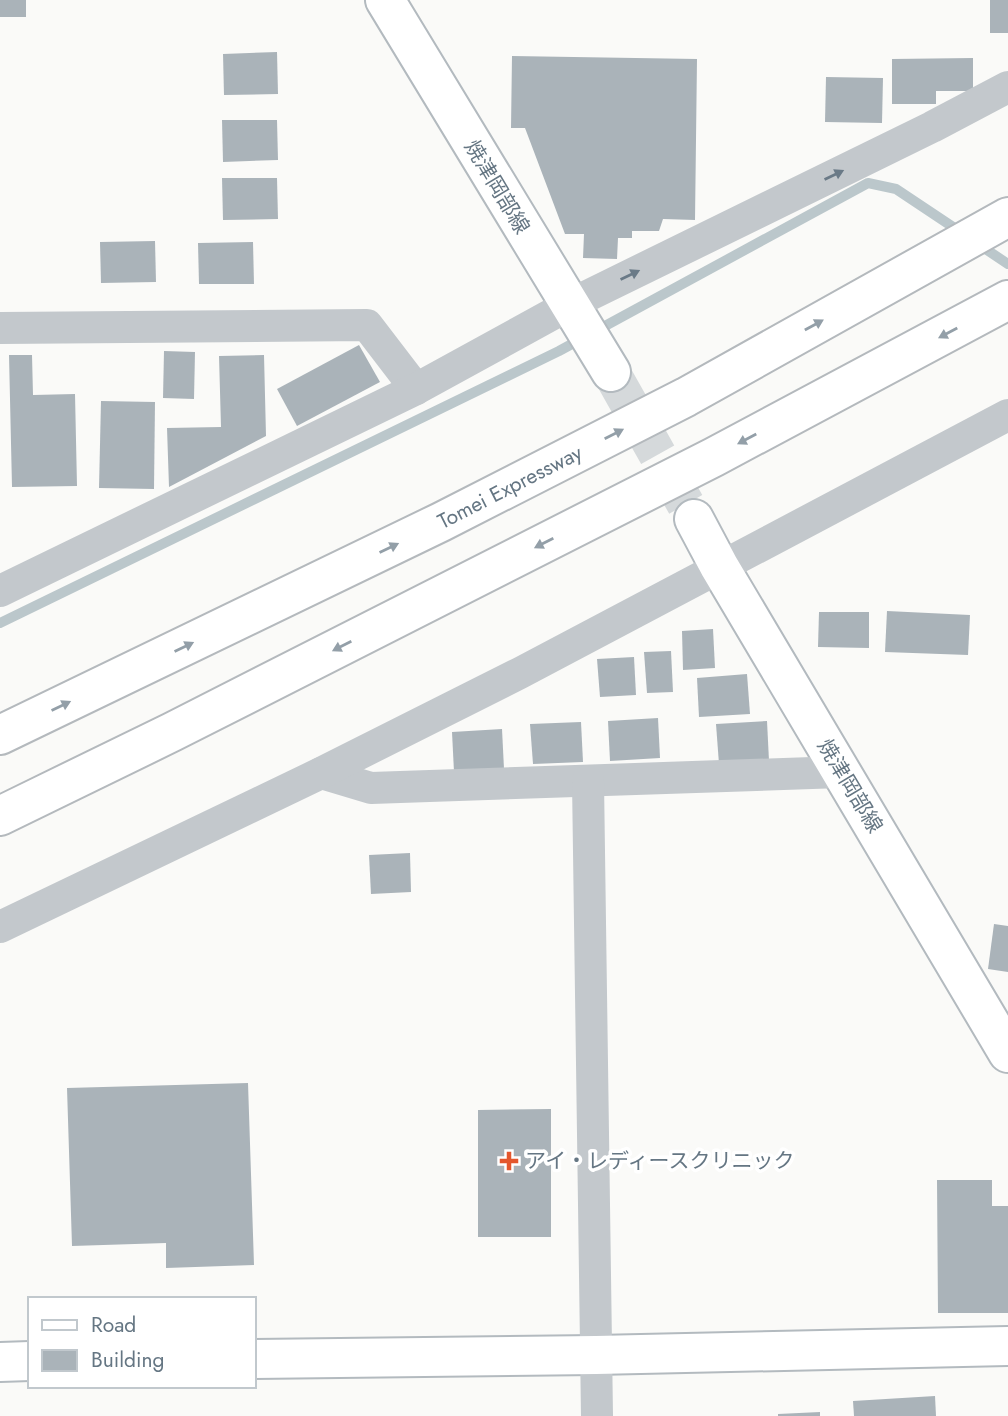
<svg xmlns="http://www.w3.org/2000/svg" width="1008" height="1416" viewBox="0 0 1008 1416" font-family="Jost,'Noto Sans JP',sans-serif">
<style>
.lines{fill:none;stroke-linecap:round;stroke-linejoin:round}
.stream{stroke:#bbc7cb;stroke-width:10}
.building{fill:#aab3b9}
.secondary-tunnel{stroke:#d5d9db;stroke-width:38;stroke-dasharray:38 19;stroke-linecap:butt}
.secondary-casing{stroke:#b3babf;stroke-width:42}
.highway-casing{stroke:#b4b9bd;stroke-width:42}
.street{stroke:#c3c8cc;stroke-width:32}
.secondary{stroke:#fff;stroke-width:38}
.highway{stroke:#fff;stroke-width:38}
.oneway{fill:#6a7a87}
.oneway2{fill:#939fa8}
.poi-dot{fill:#e4572e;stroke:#fff;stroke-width:2.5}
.labels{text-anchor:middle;stroke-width:7;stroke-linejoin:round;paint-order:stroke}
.street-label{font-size:21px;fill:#657683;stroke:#fff}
.poi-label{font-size:21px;fill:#657683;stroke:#fff;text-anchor:start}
</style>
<rect width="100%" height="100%" fill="#fafaf8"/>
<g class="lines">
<g class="stream">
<polyline points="975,242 1008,264"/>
<polyline points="0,623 559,351 868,183 896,189 962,233"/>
</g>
</g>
<g class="building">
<rect x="0" y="0" width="26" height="17"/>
<rect x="990" y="0" width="18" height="33"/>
<polygon points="277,52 278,94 224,95 223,54"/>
<polygon points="512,56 697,59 695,220 663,219 659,231 632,231 632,238 618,238 617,259 583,258 584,234 565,234 525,128 511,128"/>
<polygon points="973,58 973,91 936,91 936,104 892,104 892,59"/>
<polygon points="826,77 883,78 882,123 825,122"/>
<polygon points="222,120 277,120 278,160 223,162"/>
<polygon points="222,178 277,178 278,219 223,220"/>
<polygon points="155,241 156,282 101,283 100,242"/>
<polygon points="253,242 254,284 199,284 198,243"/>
<polygon points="359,345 380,382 297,426 277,389"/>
<polygon points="164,351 195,352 194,399 163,398"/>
<polygon points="9,355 32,355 33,395 75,394 77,486 12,487"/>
<polygon points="264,355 266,436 169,487 167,428 221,427 219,356"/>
<polygon points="101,401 155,402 154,489 99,488"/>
<polygon points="887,611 970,615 968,655 885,652"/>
<polygon points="819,612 869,612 869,648 818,647"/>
<polygon points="713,629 715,668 683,670 682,631"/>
<polygon points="671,651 673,692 647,693 644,652"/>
<polygon points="634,657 636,695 600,697 597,659"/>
<polygon points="747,674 750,714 699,717 697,678"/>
<polygon points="658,718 660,758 610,761 608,721"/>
<polygon points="767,721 769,761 719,764 716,724"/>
<polygon points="581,722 583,762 533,764 530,724"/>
<polygon points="502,729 504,769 454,772 452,732"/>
<polygon points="410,853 411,892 371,894 369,855"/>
<polygon points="994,924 1008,926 1008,972 988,969"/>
<polygon points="248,1083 254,1265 166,1268 166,1243 72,1246 67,1088"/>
<polygon points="551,1109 551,1237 478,1237 478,1110"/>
<polygon points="937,1180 992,1180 992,1206 1008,1206 1008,1313 938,1313"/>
<polygon points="935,1396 936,1416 854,1416 853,1401"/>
<polygon points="820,1412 820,1416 778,1416 778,1414"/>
</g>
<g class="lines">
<polyline class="secondary-tunnel" points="611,372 694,519"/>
<defs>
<g id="secondary">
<polyline points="385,0 611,372"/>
<polyline points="694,519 719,566 1008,1053"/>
<polyline points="254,1359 596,1355 1008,1346"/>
<polyline points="0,1362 30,1361"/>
</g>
<g id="highway">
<polyline points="0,735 441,522 686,397 1008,217"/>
<polyline points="0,816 172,732 714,457 1008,300"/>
</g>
</defs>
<use href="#secondary" class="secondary-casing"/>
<use href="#highway" class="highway-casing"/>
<g class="street">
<polyline points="0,328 367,325 416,389"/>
<polyline points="0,591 416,389 569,305 932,127 1008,87"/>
<polyline points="321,773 371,788 841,772"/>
<polyline points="588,781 597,1416"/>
<polyline points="0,927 321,773 520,673 1008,415"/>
</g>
<use href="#secondary" class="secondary"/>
<use href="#highway" class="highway"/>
</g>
<defs><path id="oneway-solid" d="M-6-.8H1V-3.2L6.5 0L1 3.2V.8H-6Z" transform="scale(1.75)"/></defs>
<g class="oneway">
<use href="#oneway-solid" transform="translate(834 175) rotate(-26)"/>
<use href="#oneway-solid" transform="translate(630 275) rotate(-26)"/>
</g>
<g class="oneway2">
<use href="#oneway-solid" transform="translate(814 325) rotate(-29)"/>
<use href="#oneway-solid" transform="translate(948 333) rotate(152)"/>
<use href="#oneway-solid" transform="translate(614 434) rotate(-27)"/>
<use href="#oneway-solid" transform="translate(747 439) rotate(152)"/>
<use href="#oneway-solid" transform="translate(544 543) rotate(153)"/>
<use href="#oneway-solid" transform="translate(389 548) rotate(-26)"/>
<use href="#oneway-solid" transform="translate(342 646) rotate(153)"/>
<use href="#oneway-solid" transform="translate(184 647) rotate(-26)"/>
<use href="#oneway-solid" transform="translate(61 706) rotate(-26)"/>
</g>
<path class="poi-dot" d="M505.5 1150.5h7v7h7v7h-7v7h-7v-7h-7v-7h7z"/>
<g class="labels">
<g class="street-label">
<text transform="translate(497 187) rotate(59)" y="7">焼津岡部線</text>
<text transform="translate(510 487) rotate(-27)" y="7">Tomei Expressway</text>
<text transform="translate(850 786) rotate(59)" y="7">焼津岡部線</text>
</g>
<g class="poi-label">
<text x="525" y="1168">アイ・レディースクリニック</text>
</g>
</g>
<rect x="28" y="1297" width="228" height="91" fill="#ffffff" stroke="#c1c8cd" stroke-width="2"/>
<rect x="42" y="1320" width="35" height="10" fill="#ffffff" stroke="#c1c8cd" stroke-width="2"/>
<text x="91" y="1332" font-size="21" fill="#657683">Road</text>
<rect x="42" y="1350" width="35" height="21" fill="#aab3b9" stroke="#c1c8cd" stroke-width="2"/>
<text x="91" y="1367" font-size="21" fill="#657683">Building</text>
</svg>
